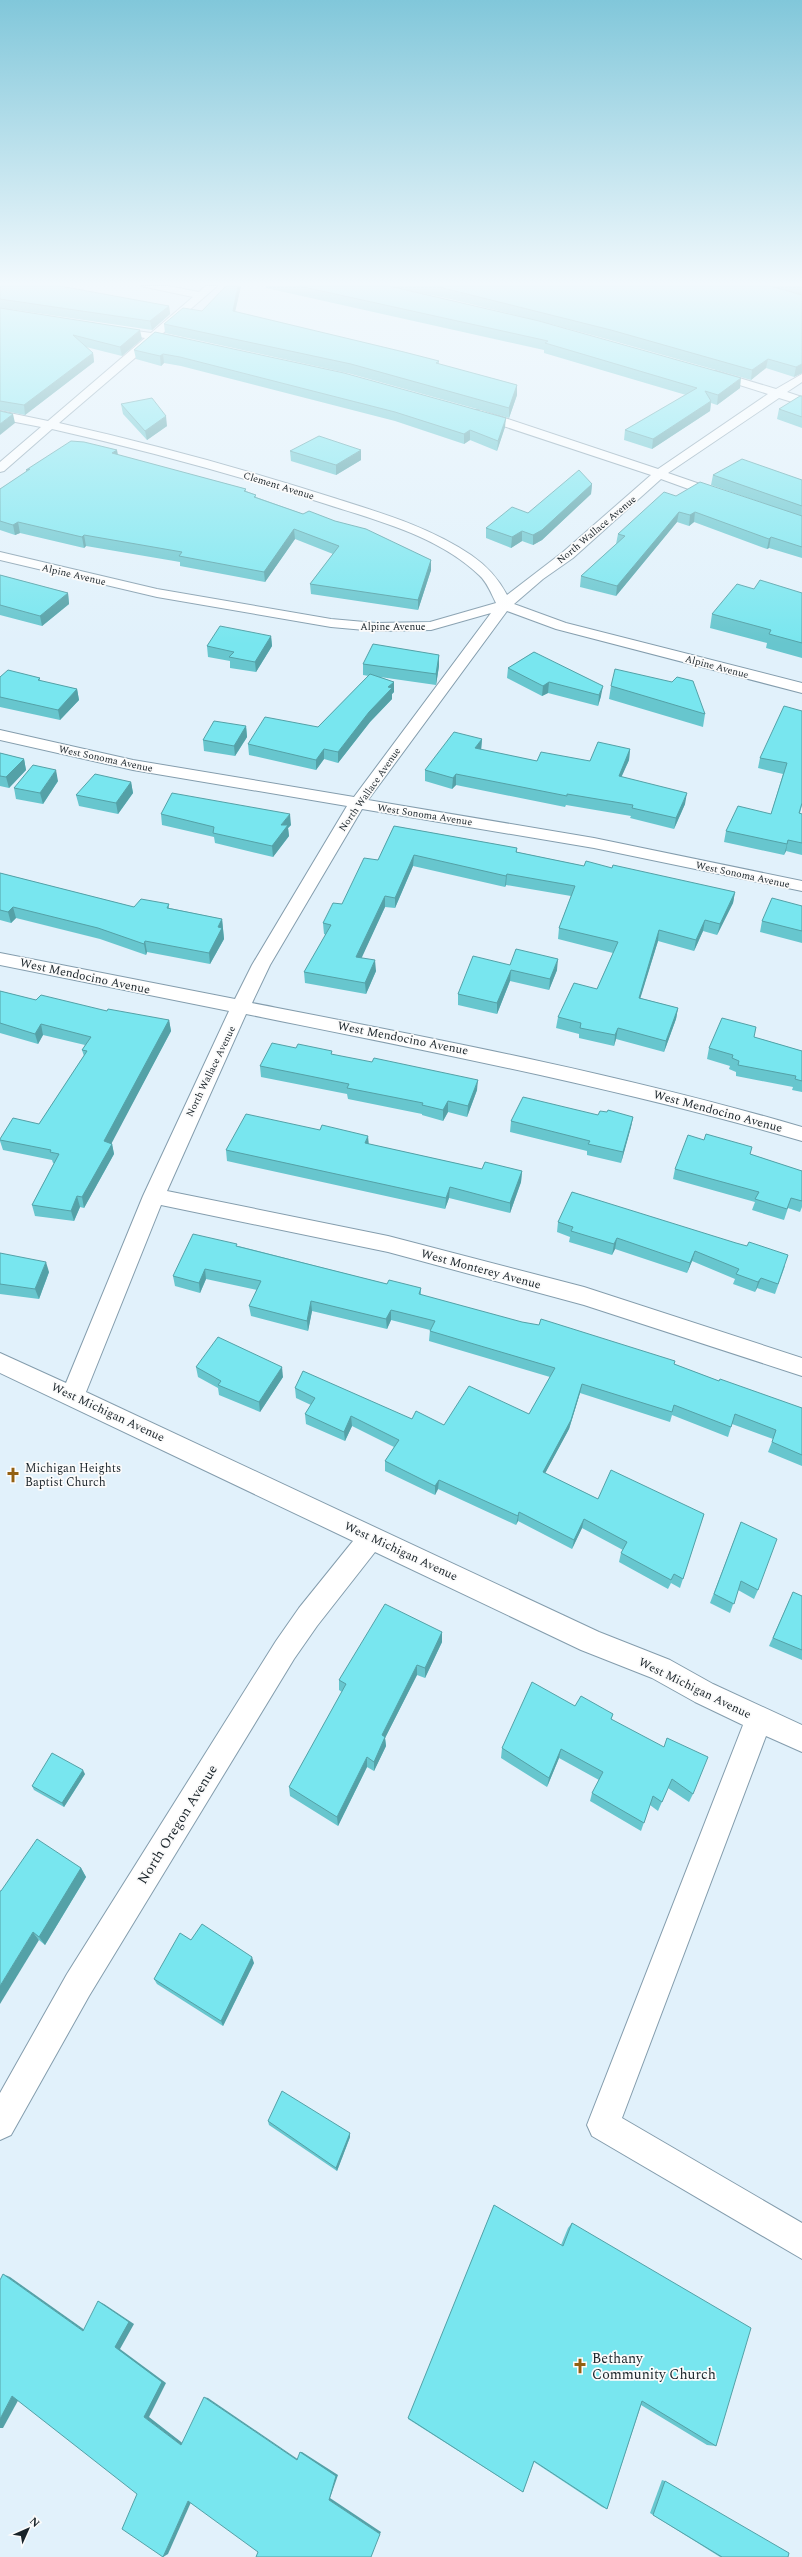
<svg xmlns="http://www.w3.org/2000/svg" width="802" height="2557" viewBox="0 0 802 2557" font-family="Spectral,serif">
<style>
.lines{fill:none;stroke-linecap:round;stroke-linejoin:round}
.minor-casing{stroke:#849dad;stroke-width:2}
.minor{fill:#fff;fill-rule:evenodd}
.wall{fill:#67c6ce;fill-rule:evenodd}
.shaded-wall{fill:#54a1a7}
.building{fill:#78e6ef;stroke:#54a1a7}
.labels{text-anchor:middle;stroke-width:3.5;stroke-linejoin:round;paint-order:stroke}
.far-street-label{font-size:10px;fill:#192329;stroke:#fbfbfb}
.street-label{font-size:12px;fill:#192329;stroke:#fbfbfb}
.poi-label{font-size:12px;fill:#192329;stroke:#fbfbfb;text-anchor:start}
.near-street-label{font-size:14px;fill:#192329;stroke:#fbfbfb}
.near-poi-label{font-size:14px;fill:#192329;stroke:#fbfbfb;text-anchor:start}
</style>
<rect width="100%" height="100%" fill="#e1f1fb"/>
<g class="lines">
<defs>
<path id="minor" d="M141 286H168L199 292 205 286H217L162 334 185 339V343L156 340 59 423C152 444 244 469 334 498 381 513 430 527 471 555 487 566 498 578 507 595L563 552 651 475 473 416V410H481L658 469 768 394 708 375V371H716L776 389 802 374V382L787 392 802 397V405L779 398 668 473 726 493 727 496 726 499H716L661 479 573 558 543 579 514 604 566 623 802 683V693L556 629 507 611 368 800 594 838 802 881V891L594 848 362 809 270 965 252 1003C437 1039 621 1074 802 1127V1141C619 1088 433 1052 246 1014L167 1191 388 1236 584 1287 802 1358V1376L584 1305 388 1252 161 1205 86 1392 599 1632 670 1660 713 1684 802 1725V1752L766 1736 622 2118 802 2223V2259L592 2136 587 2125 743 1725 695 1702 652 1678 581 1650 375 1552 317 1626 294 1659 89 1996 11 2135 0 2140V2093L67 1974 276 1641 299 1608 353 1541 0 1373V1353L66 1383 143 1196 229 1011 0 965V953L235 999 252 965 347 806 133 770 0 740V730L133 760 354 797 491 613 431 630 376 631 331 627 157 597 0 560V552L157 589 331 619 376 623 430 622 496 603C491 593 487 582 479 575 438 536 378 521 326 504 236 475 145 450 52 429L4 471 0 472V462L41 427 0 419V411L48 421 145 338 107 331V327L151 333 193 297Z"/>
</defs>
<use href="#minor" class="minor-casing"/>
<use href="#minor" class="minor"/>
</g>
<g class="wall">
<polygon points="0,286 169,306 170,314 152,330 9,309 142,339 122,356 86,347 93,353 94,362 25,415 0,410"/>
<polygon points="226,286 241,286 235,312 439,361 439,364 517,385 517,395 509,418 351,374 165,333 164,324 202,311"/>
<path d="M266 286H802V373L794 377 766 368 751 380 610 340 547 323 740 388 717 405 711 403 710 411 652 449 624 440 625 430 686 395 544 353V350L266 288ZM406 290 450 299 531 319Z"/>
<polygon points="155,332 505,427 497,451 470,440 464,444 395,421 181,366 164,363 161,366 136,359 134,350"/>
<polygon points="802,396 802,428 777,419 779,409"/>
<polygon points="121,404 167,426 147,440 123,414"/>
<polygon points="290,451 361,460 336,475 291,461"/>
<polygon points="118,455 246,489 246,491 256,495 256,497 431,560 431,570 418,610 311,594 310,584 333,554 295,539 265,582 180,566 180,562 86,546 84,548 20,533 15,535 0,530 0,489 26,472 26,470"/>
<polygon points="713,475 802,480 802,558 769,548 767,549 694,522 689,526 677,522 616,596 580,587 581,576 616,544 618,534 676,496 768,505 711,485"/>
<polygon points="592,484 591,494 542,540 533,545 522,541 511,548 486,538 486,528 528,513"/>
<polygon points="0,575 68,593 69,604 42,626 0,615"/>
<polygon points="754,589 802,593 802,658 766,648 767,643 710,628 712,614"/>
<polygon points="271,636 272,646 256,672 230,668 230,661 208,657 207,646"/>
<polygon points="534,652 601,696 598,706 548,693 542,696 507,678 508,668"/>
<polygon points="439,655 439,666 436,685 380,677 394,682 394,692 392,694 392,699 370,722 338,763 324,759 316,770 249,755 248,744 318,727 369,676 363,675 363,664"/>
<polygon points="0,677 40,678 40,681 77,689 79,700 60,720 0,707"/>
<polygon points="672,682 705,714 703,727 609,699 611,686"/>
<polygon points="802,711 802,805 800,813 802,814 802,855 786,851 784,855 724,842 726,831 771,814 783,774 758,768 760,758"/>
<polygon points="246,726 247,737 235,756 204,751 203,740"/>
<polygon points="482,739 481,750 537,761 590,761 630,749 629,760 621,777 685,804 674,829 630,818 631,816 566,805 565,807 456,785 452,789 425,781 425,770"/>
<polygon points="0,753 24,759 26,770 9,788 0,786"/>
<polygon points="58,781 43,804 16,799 14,788"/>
<polygon points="131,782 133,793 118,814 79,806 76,795"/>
<polygon points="161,814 291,825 288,828 289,836 273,857 215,843 214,837 162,825"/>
<polygon points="394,826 517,848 517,852 584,866 612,868 735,892 733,903 717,935 703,931 694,951 658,941 640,998 678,1008 676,1019 664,1052 616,1039 614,1046 579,1038 579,1034 556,1028 558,1017 597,989 613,953 558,939 559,928 571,896 506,885 505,887 413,866 395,908 385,907 361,958 376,971 366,994 305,983 304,972 326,935 324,934 323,923 342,904 378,860"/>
<polygon points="0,873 134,907 169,904 169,908 222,919 224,939 210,964 147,952 146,955 100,939 16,918 11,923 0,920"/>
<polygon points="802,906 802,943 760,932 762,921"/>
<polygon points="510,965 557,970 549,990 510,981 497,1014 458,1005 458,994"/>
<polygon points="0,991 36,1000 107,1011 169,1020 171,1031 111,1143 112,1144 114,1154 84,1208 80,1207 74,1221 35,1216 32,1205 54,1163 53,1163 52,1160 3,1150 0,1141 0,1139 39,1124 84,1056 82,1050 85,1045 43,1035 38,1044 0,1033"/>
<polygon points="754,1037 802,1051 802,1092 792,1090 793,1087 736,1076 736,1072 729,1069 730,1066 707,1059 709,1048"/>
<polygon points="296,1048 477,1090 467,1117 448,1112 443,1121 422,1115 422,1114 348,1099 347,1094 261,1077 260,1066"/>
<polygon points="607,1112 633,1117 631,1127 621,1163 587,1155 587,1151 510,1132 511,1121 598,1115"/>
<polygon points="369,1144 482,1169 522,1171 521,1182 510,1213 449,1198 445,1209 227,1161 226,1150"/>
<polygon points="750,1154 802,1171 802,1207 800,1212 788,1208 784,1220 752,1210 755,1202 673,1179 675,1169"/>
<polygon points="558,1222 785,1266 775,1294 757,1288 755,1292 733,1284 735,1279 692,1261 687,1273 615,1249 612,1255 569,1242 570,1237 557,1232"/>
<polygon points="238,1246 387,1284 421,1288 421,1295 674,1364 719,1381 802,1408 802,1466 768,1452 773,1439 732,1424 728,1437 672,1415 670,1422 580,1393 569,1429 545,1473 598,1499 704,1514 680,1588 671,1583 668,1589 619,1562 621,1553 623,1550 582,1528 572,1549 518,1521 516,1525 438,1489 435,1495 385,1471 385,1461 394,1447 352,1426 345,1441 306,1424 305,1414 311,1405 296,1398 295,1388 412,1419 444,1425 529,1414 550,1377 429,1341 430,1330 391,1320 387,1329 312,1311 308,1331 251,1316 249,1306 257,1290 206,1279 200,1293 175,1286 173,1276"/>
<polygon points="0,1253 49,1272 39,1299 0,1294"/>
<polygon points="196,1367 283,1377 260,1412 219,1395 218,1388 198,1377"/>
<polygon points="741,1522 758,1590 754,1599 738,1590 730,1613 710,1603"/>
<polygon points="802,1596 802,1660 769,1646 789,1601"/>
<polygon points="442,1632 442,1642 425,1678 417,1675 385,1738 386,1746 374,1771 367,1767 338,1826 290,1796 289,1787 342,1692 339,1690 339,1680"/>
<polygon points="575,1706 613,1714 611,1719 693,1794 689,1802 668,1788 658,1811 650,1805 641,1831 590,1801 592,1793 599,1780 559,1758 547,1787 501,1758 502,1748"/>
<polygon points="85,1774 64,1807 34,1790 32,1786"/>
<polygon points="81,1868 86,1877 45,1945 39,1940 1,1891"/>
<polygon points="191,1940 254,1963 223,2026 157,1984 154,1979"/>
<polygon points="268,2121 350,2137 337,2171 269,2125"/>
<polygon points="494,2205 561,2245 568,2228 572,2223 716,2446 707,2445 641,2405 607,2509 602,2507 534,2462 523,2492 408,2419"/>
<polygon points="662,2480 665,2481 788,2557 720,2557 650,2513"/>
</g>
<g class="shaded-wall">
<polygon points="238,286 241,286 233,320 233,311"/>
<polygon points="169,306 170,314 152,330 150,321"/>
<polygon points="140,330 142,339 122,356 120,347"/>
<polygon points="93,353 94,362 25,415 24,405"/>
<polygon points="163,354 164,363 161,366 160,356"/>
<polygon points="768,359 766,368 751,380 752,370"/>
<polygon points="802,364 802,373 794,377 796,367"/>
<polygon points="741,378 740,388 717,405 718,395"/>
<polygon points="517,385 517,395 509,418 509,408"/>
<polygon points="711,401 710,411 652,449 653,439"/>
<polygon points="13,414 15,423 0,435 0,424"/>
<polygon points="166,416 167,426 147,440 145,431"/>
<polygon points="506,418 505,427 497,451 498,441"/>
<polygon points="470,430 470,440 464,444 464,434"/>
<polygon points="117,450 119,460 112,453"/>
<polygon points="361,450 361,460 336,475 336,465"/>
<polygon points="592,484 591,494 542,540 533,545 533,535"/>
<polygon points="679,512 677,522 616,596 617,586"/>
<polygon points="695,512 694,522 689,526 690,515"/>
<polygon points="18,522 20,533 15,535 13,525"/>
<polygon points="294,529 295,539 265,582 264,572"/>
<polygon points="522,531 522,541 511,548 512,537"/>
<polygon points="84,535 86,546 84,548 82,537"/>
<polygon points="771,537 769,548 767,549 769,539"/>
<polygon points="431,560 431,570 418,610 418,600"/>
<polygon points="68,593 69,604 42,626 40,616"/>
<polygon points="271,636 272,646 256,672 255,662"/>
<polygon points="439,655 439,666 436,685 436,674"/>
<polygon points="394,682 394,692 392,694 392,699 370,722 338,763 338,752 388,687"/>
<polygon points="549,682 548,693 542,696 543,686"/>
<polygon points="603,686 601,696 598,706 599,695"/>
<polygon points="77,689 79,700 60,720 58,710"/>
<polygon points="246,726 247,737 235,756 234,746"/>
<polygon points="482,739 481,750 475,748"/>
<polygon points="324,749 324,759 316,770 316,760"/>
<polygon points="630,749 629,760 617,787 619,776"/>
<polygon points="24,759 26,770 9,788 6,777"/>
<polygon points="56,770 58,781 43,804 40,793"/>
<polygon points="456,774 456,785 452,789 453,778"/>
<polygon points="131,782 133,793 118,814 116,803"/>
<polygon points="687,793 685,804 674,829 676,818"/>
<polygon points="290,814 291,825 288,828 289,836 273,857 272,846 281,825"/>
<polygon points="788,840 786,851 784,855 787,844"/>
<polygon points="414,855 413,866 395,908 395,898"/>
<polygon points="507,874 506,885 505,887 506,876"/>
<polygon points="735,892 733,903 717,935 720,924"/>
<polygon points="385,896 385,907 357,968 356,957"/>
<polygon points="13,907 16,918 11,923 8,912"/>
<polygon points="222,919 224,939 210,964 209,953 218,927"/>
<polygon points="705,920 703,931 694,951 696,940"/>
<polygon points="659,930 658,941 637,1009 639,998"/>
<polygon points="145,941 147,952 146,955 144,944"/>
<polygon points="558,959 557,970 549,990 550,979"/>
<polygon points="375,960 376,971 366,994 365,983"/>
<polygon points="511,970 510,981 497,1014 497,1003"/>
<polygon points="678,1008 676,1019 664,1052 666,1041"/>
<polygon points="169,1020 171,1031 107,1152 104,1141"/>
<polygon points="41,1024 43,1035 38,1044 35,1034"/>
<polygon points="618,1028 616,1039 614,1046 615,1035"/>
<polygon points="478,1080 477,1090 467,1117 468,1106"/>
<polygon points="448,1101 448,1112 443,1121 443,1110"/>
<polygon points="633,1117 631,1127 621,1163 623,1152"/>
<polygon points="368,1136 369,1146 365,1143"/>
<polygon points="112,1144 114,1154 84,1208 82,1197"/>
<polygon points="522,1171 521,1182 510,1213 510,1203"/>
<polygon points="450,1187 449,1198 445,1209 446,1198"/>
<polygon points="77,1196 80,1207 74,1221 71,1211"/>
<polygon points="617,1238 615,1249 612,1255 614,1244"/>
<polygon points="695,1251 692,1261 687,1273 690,1263"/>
<polygon points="46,1262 49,1272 39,1299 35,1289"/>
<polygon points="205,1269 206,1279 200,1293 199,1283"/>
<polygon points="761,1278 757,1288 755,1292 758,1282"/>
<polygon points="311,1301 312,1311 308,1331 307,1321"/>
<polygon points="391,1310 391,1320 387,1329 386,1319"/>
<polygon points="282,1367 283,1377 260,1412 259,1402"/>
<polygon points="582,1384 580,1393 569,1429 541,1481 543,1472"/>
<polygon points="351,1416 352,1426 345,1441 344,1432"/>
<polygon points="439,1480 438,1489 435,1495 435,1486"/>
<polygon points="519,1512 518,1521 516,1525 518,1516"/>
<polygon points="584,1519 582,1528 572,1549 574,1540"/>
<polygon points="442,1632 442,1642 425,1678 425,1668"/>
<polygon points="417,1665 417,1675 385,1738 386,1746 374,1771 374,1762 382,1735"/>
<polygon points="561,1749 559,1758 547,1787 549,1778"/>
<polygon points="367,1757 367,1767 338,1826 337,1817"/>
<polygon points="83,1770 85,1774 64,1807 62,1803"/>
<polygon points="81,1868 86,1877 45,1945 39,1937"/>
<polygon points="33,1932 39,1940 0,2004 0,1986"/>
<polygon points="252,1957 254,1963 223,2026 221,2021"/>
<polygon points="350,2133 350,2137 337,2171 336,2168"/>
<polygon points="3,2274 10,2277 89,2333 83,2331"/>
<polygon points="98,2301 104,2304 134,2324 120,2349 166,2383 149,2417 185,2445 181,2445 144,2417 115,2347"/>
<polygon points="12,2396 20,2397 3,2428 0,2428 0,2419"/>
<polygon points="204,2397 208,2398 299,2460 297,2460"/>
<polygon points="300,2452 302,2452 338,2475 330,2498 381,2532 380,2534 329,2500"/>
<polygon points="192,2500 168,2554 163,2557 188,2501"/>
</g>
<g class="building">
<polygon points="0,286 60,286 169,306 150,321 0,299"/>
<polygon points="226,286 238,286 233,311 404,352 439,361 436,363 517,385 509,408 351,364 164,324 183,308 202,311"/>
<polygon points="299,286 389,286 539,321 741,378 718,395 705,391 711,401 653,439 625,430 697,388 545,343 548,341"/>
<polygon points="434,286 770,286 802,295 802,364 796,367 768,359 752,370 611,330 451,290"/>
<polygon points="0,308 140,330 120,347 73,335 93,353 24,405 0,401"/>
<polygon points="155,332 344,373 506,418 498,441 470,430 464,434 395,412 180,357 163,354 160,356 134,350"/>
<polygon points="800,396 802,396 802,417 779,409"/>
<polygon points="152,398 166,416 145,431 121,404"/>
<polygon points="0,411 13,414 0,424"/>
<polygon points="319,436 361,450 336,465 290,451"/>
<polygon points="71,441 84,442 117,450 112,453 246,489 244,491 256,495 254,497 303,514 309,511 335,521 366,529 431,560 418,600 310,584 339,546 294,529 264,572 179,556 182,552 84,535 82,537 18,522 13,525 0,521 0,489 30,469 26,470"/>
<polygon points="742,459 802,480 802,506 713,475"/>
<polygon points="579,470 592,484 542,530 533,535 522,531 512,537 486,528 512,507 528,513"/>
<polygon points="700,482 802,516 802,547 771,537 769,539 695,512 690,515 679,512 617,586 581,576 625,536 618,534 664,492 676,496"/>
<polygon points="0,575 68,593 40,616 0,605"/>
<polygon points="760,580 802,593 802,643 769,634 771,630 712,614 737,584 754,589"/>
<polygon points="220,626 271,636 255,662 229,657 234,652 207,646"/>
<polygon points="373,644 439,655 436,674 363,664"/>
<polygon points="534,652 603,686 599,695 549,682 543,686 508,668"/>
<polygon points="615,669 672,682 677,677 693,681 705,714 611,686"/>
<polygon points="8,670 40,678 38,680 77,689 58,710 0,697 0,677"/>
<polygon points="370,674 394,682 388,687 392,688 369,712 338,752 324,749 316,760 248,744 265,717 318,727"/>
<polygon points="784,706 802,711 802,803 799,813 802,814 802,843 788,840 787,844 726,831 738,806 771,814 787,763 760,758"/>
<polygon points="214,721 246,726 234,746 203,740"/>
<polygon points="454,732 482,739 475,748 537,761 541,752 590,761 598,742 630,749 619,776 687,793 676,818 632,808 633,805 567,794 567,796 456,774 453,778 425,770"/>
<polygon points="0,753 24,759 6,777 0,776"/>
<polygon points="33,765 56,770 40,793 14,788"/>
<polygon points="95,774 131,782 116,803 76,795"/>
<polygon points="172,793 290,814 281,825 288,825 272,846 213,833 214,827 161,814"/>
<polygon points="394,826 517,848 516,852 584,866 586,861 612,868 613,865 735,892 720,924 705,920 696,940 659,930 639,998 678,1008 666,1041 618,1028 615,1035 580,1028 581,1023 558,1017 574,983 597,989 618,942 559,928 575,886 507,874 506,876 414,855 395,898 385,896 356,957 375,960 365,983 304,972 331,925 323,923 333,903 342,904 364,858 378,860"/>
<polygon points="0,873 134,907 141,899 169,904 167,908 222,919 218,927 222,928 209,953 145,941 144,944 98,928 13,907 8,912 0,910"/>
<polygon points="772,898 802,906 802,931 762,921"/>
<polygon points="516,949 558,959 550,979 511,970 497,1003 458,994 473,956 510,965"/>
<polygon points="0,991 36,1000 41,995 107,1011 108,1009 169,1020 104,1141 112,1144 82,1197 77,1196 71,1211 32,1205 59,1154 50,1152 51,1150 0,1140 0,1139 13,1118 39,1124 87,1051 82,1050 91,1037 41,1024 35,1034 0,1023"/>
<polygon points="722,1018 756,1027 754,1037 802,1051 802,1081 795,1079 796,1076 738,1065 739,1061 732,1058 733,1055 709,1048"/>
<polygon points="272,1043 296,1048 298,1044 332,1051 331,1054 372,1062 374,1058 478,1080 468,1106 448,1101 443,1110 422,1105 423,1103 347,1088 349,1084 260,1066"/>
<polygon points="523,1097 598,1115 600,1111 607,1112 608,1110 633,1117 623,1152 588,1144 590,1141 511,1121"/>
<polygon points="246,1114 320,1130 322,1125 368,1136 365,1143 482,1169 485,1162 522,1171 510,1203 450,1187 446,1198 226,1150"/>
<polygon points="706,1134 752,1147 750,1154 802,1171 802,1201 791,1198 787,1209 755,1199 759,1192 675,1169 688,1135 704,1140"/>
<polygon points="572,1192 736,1243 747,1246 749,1242 788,1255 778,1284 761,1278 758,1282 736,1274 739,1269 695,1251 690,1263 617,1238 614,1244 571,1231 573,1227 558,1222"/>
<polygon points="193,1234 237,1244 236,1246 387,1284 389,1280 421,1288 419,1294 522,1322 539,1325 541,1319 675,1361 674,1364 719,1381 720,1379 802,1408 802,1455 772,1442 776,1430 735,1414 731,1427 674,1405 672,1412 582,1384 571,1420 543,1472 598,1499 611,1470 704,1514 683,1579 674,1574 671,1580 621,1553 627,1542 584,1519 574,1540 519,1512 518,1516 439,1480 435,1486 385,1461 399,1440 351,1416 344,1432 305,1414 315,1398 295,1388 303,1371 412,1419 416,1411 444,1425 469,1386 529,1414 555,1368 430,1331 435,1321 391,1310 386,1319 311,1301 307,1321 249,1306 261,1281 205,1269 199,1283 173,1276"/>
<polygon points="0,1253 46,1262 35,1289 0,1284"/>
<polygon points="218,1337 282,1367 259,1402 218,1385 221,1381 196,1367"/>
<polygon points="741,1522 777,1539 758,1590 741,1581 734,1604 714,1594"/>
<polygon points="793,1592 802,1596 802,1650 773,1638"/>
<polygon points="385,1604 442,1632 425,1668 417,1665 382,1735 385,1737 374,1762 367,1757 337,1817 289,1787 346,1684 339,1680"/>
<polygon points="532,1682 575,1706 581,1696 613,1714 611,1719 664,1747 667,1738 708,1757 693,1794 672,1779 662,1802 653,1796 644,1823 592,1793 603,1772 561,1749 549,1778 502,1748"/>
<polygon points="52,1753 83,1770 62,1803 32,1786"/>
<polygon points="37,1839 81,1868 39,1937 33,1932 0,1986 0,1891 1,1891"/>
<polygon points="202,1924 252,1957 221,2021 154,1979 180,1933 191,1940"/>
<polygon points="282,2091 350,2133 336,2168 268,2121"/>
<polygon points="494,2205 563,2246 572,2223 751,2328 716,2446 642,2401 607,2509 534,2461 523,2492 408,2418"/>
<polygon points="3,2274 83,2331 98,2301 129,2322 115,2347 162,2382 144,2417 181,2445 204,2397 297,2460 300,2452 336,2476 329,2500 380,2534 371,2557 256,2557 258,2552 188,2501 163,2557 122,2529 137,2494 12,2396 0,2419 0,2280"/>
<polygon points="665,2481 789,2553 788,2557 722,2557 653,2515"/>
</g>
<linearGradient id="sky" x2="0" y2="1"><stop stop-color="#81c7da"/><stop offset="0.44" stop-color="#f2f9fd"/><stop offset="1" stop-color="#f2f9fd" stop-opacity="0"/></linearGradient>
<rect width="802" height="644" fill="url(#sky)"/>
<defs>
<symbol id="church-bare" viewBox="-9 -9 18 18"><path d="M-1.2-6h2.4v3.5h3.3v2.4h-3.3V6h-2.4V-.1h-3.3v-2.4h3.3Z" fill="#936012" stroke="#fbfbfb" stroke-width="2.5" paint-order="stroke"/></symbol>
</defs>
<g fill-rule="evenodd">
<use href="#church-bare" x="2" y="1464" width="22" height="22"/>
<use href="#church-bare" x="569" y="2355" width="22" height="22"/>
</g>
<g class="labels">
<g class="far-street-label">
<text transform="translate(279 485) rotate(17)" y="4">Clement Avenue</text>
<text transform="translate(596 529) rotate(-40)" y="4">North Wallace Avenue</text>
<text transform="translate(74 574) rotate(13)" y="4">Alpine Avenue</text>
<text x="393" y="630">Alpine Avenue</text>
<text transform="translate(717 666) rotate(15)" y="4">Alpine Avenue</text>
<text transform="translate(106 758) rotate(12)" y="4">West Sonoma Avenue</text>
<text transform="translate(369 789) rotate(-55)" y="4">North Wallace Avenue</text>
<text transform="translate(425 814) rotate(9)" y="4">West Sonoma Avenue</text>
<text transform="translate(743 874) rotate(12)" y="4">West Sonoma Avenue</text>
<text transform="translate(210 1071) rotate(-64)" y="4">North Wallace Avenue</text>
</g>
<g class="street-label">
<text transform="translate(85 976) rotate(12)" y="4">West Mendocino Avenue</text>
<text transform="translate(403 1038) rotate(11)" y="4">West Mendocino Avenue</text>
<text transform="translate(718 1111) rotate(15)" y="4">West Mendocino Avenue</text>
<text transform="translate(481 1269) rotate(15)" y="4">West Monterey Avenue</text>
<text transform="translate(108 1412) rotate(25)" y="4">West Michigan Avenue</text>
<text transform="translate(401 1551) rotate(25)" y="4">West Michigan Avenue</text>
<text transform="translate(695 1688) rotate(26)" y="4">West Michigan Avenue</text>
</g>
<g class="poi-label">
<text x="25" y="1472">Michigan Heights<tspan x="25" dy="14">Baptist Church</tspan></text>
</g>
<g class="near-street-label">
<text transform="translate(177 1824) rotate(-58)" y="5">North Oregon Avenue</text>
</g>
<g class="near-poi-label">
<text x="592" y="2363">Bethany<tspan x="592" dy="16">Community Church</tspan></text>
</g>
</g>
<g transform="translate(28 2529) rotate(45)" stroke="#fbfbfb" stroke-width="3" paint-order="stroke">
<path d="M0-3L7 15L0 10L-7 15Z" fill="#192329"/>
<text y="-6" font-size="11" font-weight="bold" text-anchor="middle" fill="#192329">N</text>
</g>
</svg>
